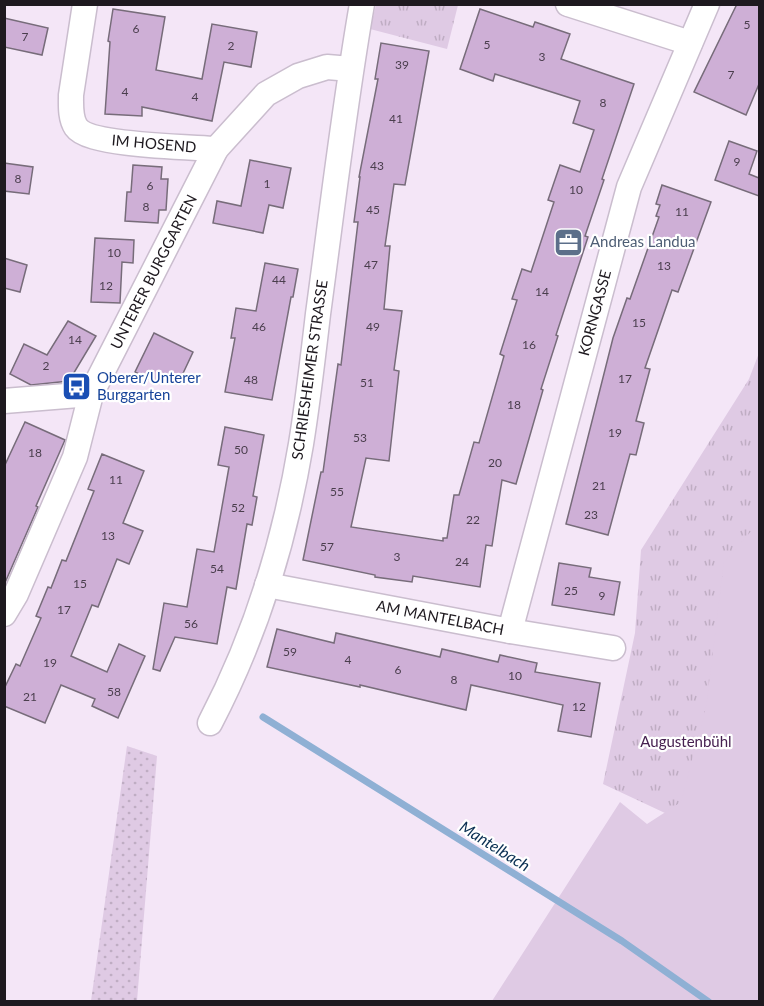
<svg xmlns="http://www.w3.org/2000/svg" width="764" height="1006" viewBox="0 0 764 1006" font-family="Lato,sans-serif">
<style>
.grass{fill:url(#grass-dots)}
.park{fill:url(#park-tufts)}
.garden{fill:#dfcae4}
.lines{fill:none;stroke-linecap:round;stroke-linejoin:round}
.stream{stroke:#8fb0d4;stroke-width:7}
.building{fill:#ceafd6;stroke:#776c7a;stroke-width:1.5}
.minor-casing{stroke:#cabdce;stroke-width:27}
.minor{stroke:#fff;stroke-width:24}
.labels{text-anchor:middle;stroke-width:4.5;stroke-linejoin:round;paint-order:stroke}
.number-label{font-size:12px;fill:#4a3e4d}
.street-label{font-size:15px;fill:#1e191f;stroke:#fff}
.service-label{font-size:15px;fill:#4e5e75;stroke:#fff;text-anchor:start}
.transit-label{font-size:15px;fill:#164399;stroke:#fff;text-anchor:start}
.park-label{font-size:15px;fill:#462050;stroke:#fff}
.water-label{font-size:16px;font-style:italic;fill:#0a2f52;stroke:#fff}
</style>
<defs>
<pattern id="grass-dots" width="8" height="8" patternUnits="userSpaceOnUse" patternTransform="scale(1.5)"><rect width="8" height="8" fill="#dfcae4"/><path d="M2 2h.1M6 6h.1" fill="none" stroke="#bfadc3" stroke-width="1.8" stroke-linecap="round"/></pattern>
<pattern id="park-tufts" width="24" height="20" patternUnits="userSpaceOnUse" patternTransform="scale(1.5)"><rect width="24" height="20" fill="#dfcae4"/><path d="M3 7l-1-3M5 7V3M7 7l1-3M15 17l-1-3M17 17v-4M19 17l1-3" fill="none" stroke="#bfadc3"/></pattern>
</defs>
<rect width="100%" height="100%" fill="#f4e6f7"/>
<polygon class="grass" points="127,746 157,756 137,1001 91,1001"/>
<g class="park">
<polygon points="376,5 458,5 447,49 370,29"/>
<polygon points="759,353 759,857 603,784 635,633 641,550 749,379"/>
</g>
<polygon class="garden" points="759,527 759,1001 492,1001 620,802 647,824 681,802 706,707 724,562 753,529"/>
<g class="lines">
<polyline class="stream" points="263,717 622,941 709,1002"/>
</g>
<g class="building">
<polygon points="737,4 759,4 759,84 746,115 694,92"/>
<polygon points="113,9 165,17 156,70 202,79 212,24 257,32 251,67 224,62 212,121 142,107 142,116 105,114 110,42 108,41"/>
<polygon points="480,9 533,27 535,22 570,34 561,59 634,84 602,179 604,180 585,236 588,237 556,335 558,336 541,389 543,390 516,484 502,480 492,546 486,545 480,587 413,576 412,582 375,577 375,575 303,560 321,472 323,472 338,364 341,365 358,222 354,222 360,177 359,177 378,79 375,79 381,43 429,51 405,185 394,184 385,246 390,246 384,309 402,311 394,370 399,371 389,461 366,458 351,527 443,541 443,538 447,538 454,495 459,495 474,442 479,443 504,356 500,354 517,300 512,299 522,269 531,272 554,202 548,200 560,165 580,172 594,130 573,123 580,101 495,74 493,81 460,69"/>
<polygon points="4,18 48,28 42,55 4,47"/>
<polygon points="729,141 757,151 749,174 759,178 759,196 715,180"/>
<polygon points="250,160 291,168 283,208 269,205 263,233 213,223 217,201 241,206"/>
<polygon points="4,163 33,167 29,194 4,191"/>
<polygon points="133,165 162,167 161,179 168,179 166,210 159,210 158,223 125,221 127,192 131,192"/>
<polygon points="662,185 711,202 678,292 672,290 645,368 650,369 636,421 644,423 636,455 630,454 608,535 566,524 613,338 627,298 630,299 659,217 656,216 660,205 656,204"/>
<polygon points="95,238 134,240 133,263 122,262 120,303 91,302"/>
<polygon points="4,258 27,265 20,292 4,288"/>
<polygon points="265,263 298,269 293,297 291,297 272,400 225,392 235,338 231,338 236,308 256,311"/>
<polygon points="68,321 96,336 69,381 31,385 10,374 24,344 47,355"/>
<polygon points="154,333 193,352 178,384 149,379 135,372"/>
<polygon points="25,422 65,440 36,506 38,507 4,585 4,467"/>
<polygon points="225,427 264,435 253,496 257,497 252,525 247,524 236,589 227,587 217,644 175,637 160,671 153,669 164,603 187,607 197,549 214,552 229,467 218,465"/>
<polygon points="102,454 144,471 123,523 143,531 129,564 117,559 98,607 92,605 71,656 107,672 119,644 145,656 118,718 92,706 95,699 61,685 45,723 4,706 4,689 16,664 20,666 41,618 36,616 48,587 51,588 62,560 66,561 94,491 88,489"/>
<polygon points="559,563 591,568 589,577 620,582 614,615 552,605"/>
<polygon points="277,629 334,643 336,633 440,657 442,649 498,662 500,655 537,663 535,672 600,683 591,737 558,731 563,705 471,685 466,710 360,685 360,687 267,667"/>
</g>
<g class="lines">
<defs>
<g id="minor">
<path d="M85 4 71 95C71 105 70 118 76 127 89 146 191 147 216 149"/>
<polyline points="568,4 690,43"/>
<polyline points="4,401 91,394"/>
<polyline points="267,585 510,631 613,648"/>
<polyline points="4,614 16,594 75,457 91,394 216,149 266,94 298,76 327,67 351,69"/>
<polyline points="510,631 629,187 707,4"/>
<path d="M210 723C255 637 285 540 301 444 308 401 313 357 318 314 332 211 344 107 362 4"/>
</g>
</defs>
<use href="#minor" class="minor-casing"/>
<use href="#minor" class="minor"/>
</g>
<defs>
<symbol id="office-square" viewBox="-11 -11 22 22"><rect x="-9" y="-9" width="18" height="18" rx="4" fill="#5c6f8a" stroke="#fff"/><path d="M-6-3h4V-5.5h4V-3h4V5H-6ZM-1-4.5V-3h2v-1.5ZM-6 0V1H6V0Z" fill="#fff"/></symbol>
<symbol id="bus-square" viewBox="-11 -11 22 22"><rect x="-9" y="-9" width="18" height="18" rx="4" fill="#1a4fb4" stroke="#fff"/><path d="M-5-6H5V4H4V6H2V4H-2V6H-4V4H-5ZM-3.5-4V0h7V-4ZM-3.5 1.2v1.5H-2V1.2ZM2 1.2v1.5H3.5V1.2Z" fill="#fff"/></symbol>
</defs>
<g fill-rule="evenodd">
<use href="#office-square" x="552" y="226" width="33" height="33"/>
<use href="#bus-square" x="60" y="370" width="33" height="33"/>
</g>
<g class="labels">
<g class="number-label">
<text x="747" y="29">5</text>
<text x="136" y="33">6</text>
<text x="25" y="41">7</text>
<text x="487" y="49">5</text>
<text x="231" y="50">2</text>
<text x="542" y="61">3</text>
<text x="402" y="69">39</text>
<text x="731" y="79">7</text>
<text x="125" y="96">4</text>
<text x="195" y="101">4</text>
<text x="603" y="107">8</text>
<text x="396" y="123">41</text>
<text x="737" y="166">9</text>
<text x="377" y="170">43</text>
<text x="18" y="183">8</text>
<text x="267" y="188">1</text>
<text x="150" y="190">6</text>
<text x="576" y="194">10</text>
<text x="146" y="211">8</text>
<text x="373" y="214">45</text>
<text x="682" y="216">11</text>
<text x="114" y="257">10</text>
<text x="371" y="269">47</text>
<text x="664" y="270">13</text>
<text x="279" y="284">44</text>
<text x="106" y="290">12</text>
<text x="542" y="296">14</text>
<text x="639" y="327">15</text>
<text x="259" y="331">46</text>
<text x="373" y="331">49</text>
<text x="75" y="344">14</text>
<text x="529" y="349">16</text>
<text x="46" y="370">2</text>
<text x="625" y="383">17</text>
<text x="251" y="384">48</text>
<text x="367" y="387">51</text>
<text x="514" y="409">18</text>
<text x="615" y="437">19</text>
<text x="360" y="442">53</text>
<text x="241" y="454">50</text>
<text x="35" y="457">18</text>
<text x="495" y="467">20</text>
<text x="116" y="484">11</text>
<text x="599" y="490">21</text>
<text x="337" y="496">55</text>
<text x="238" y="512">52</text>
<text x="591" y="519">23</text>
<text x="473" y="524">22</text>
<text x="108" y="540">13</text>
<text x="327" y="551">57</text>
<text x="397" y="561">3</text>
<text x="462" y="566">24</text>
<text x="217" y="573">54</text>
<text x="80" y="588">15</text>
<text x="571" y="595">25</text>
<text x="602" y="600">9</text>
<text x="64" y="614">17</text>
<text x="191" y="628">56</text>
<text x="290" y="656">59</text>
<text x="348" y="664">4</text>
<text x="50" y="667">19</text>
<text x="398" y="674">6</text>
<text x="515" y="680">10</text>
<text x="454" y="684">8</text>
<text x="114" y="696">58</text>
<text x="30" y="701">21</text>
<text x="579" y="711">12</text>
</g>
<g class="street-label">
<text transform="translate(154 144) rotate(5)" y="5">IM HOSEND</text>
<text transform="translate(154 272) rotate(-63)" y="5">UNTERER BURGGARTEN</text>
<text transform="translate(595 313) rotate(-75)" y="5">KORNGASSE</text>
<text transform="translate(310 370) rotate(-82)" y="5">SCHRIESHEIMER STRASSE</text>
<text transform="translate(440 618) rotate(11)" y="5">AM MANTELBACH</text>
</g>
<g class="service-label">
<text x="590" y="247">Andreas Landua</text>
</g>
<g class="transit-label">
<text x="97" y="383">Oberer/Unterer<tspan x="97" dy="17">Burggarten</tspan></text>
</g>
<g class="park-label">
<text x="686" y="747">Augustenbühl</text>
</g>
<g class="water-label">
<text transform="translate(495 846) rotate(32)" y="6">Mantelbach</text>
</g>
</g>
<rect width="764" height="1006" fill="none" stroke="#1e191f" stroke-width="12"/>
</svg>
